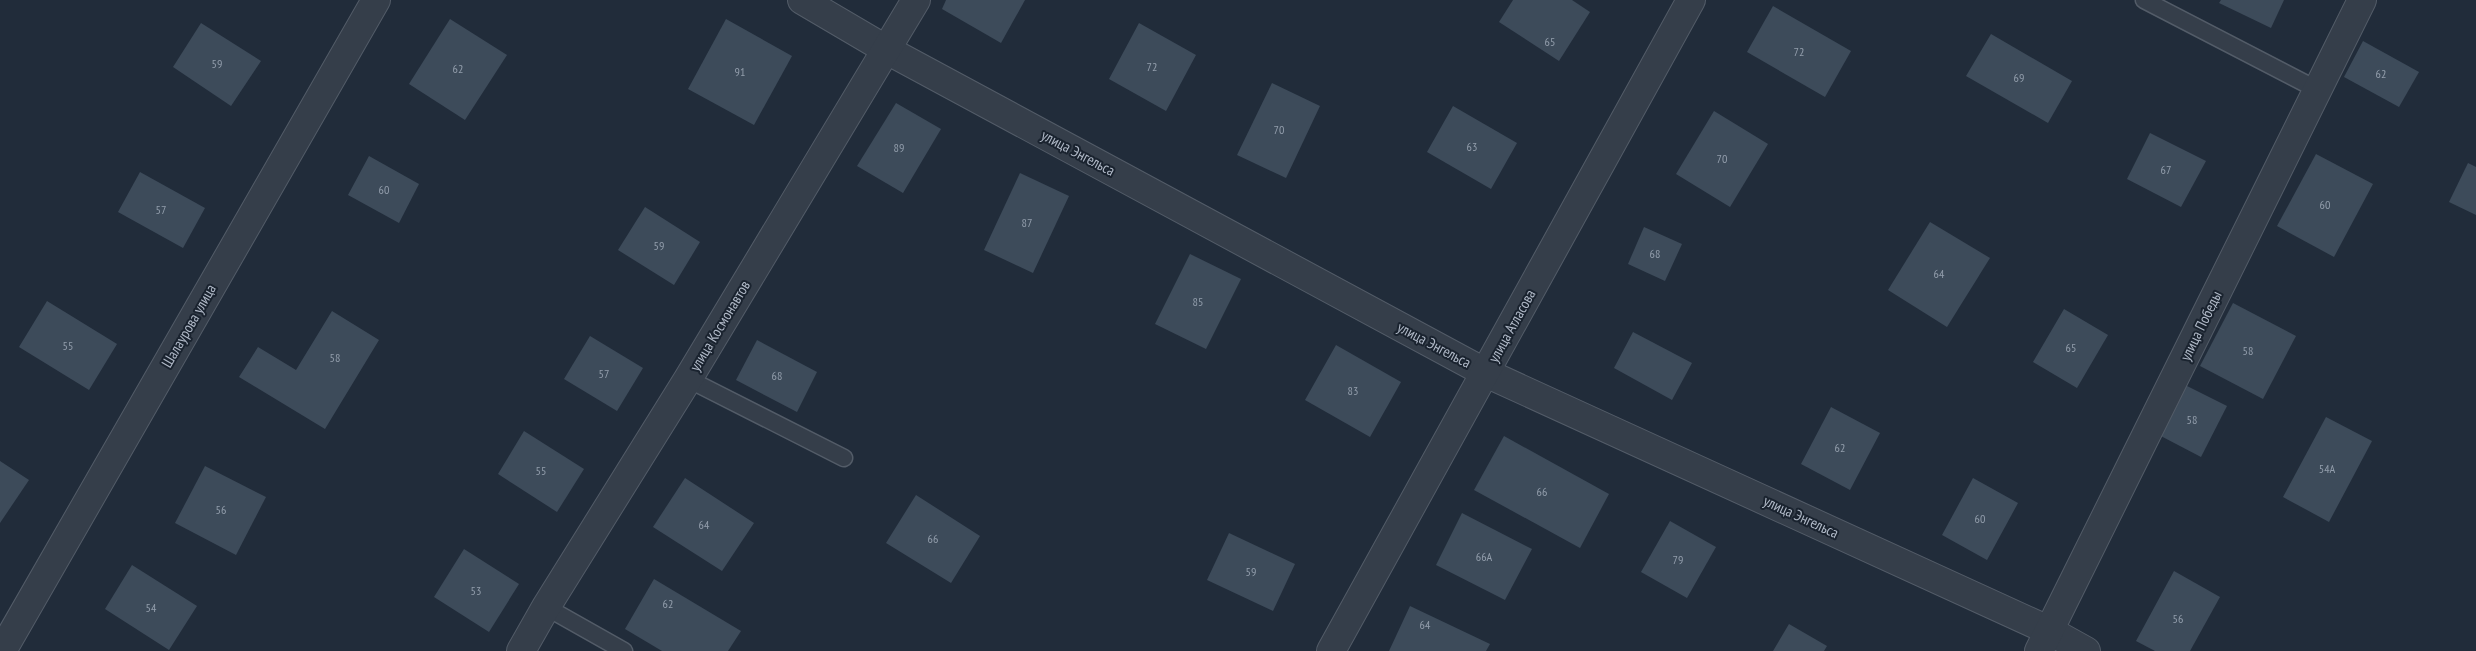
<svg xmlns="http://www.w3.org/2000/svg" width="2476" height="651" viewBox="0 0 2476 651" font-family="'PT Sans Narrow',sans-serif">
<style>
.building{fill:#3d4b5a}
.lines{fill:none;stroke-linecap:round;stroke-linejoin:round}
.lane-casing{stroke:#535c68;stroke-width:19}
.street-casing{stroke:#535c68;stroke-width:30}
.lane{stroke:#353e4a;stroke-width:16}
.street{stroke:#353e4a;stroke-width:28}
.labels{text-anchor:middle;stroke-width:4;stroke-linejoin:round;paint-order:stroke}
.number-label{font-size:12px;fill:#939eac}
.street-label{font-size:15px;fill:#b0b9c7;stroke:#1a232f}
</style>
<rect width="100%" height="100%" fill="#212c3a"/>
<g class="building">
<polygon points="946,0 1025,0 1001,43 942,9"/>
<polygon points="1513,0 1572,0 1590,12 1559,61 1499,22"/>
<polygon points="2221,0 2284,0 2271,28 2219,3"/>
<polygon points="1773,6 1851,51 1825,97 1747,52"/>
<polygon points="450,19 507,55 465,120 409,84"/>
<polygon points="726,19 792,56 754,125 688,89"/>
<polygon points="201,23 261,61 231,106 173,67"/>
<polygon points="1139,23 1196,55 1166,111 1109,79"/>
<polygon points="1991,34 2072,81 2048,123 1966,76"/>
<polygon points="2363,41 2419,72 2399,107 2344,77"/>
<polygon points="1272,83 1320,106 1286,178 1237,155"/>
<polygon points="896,103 941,129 903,193 857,166"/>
<polygon points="1453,106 1517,143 1491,189 1427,152"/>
<polygon points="1714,111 1768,144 1730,207 1676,174"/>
<polygon points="2150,133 2206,161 2181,207 2127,179"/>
<polygon points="2316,154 2373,184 2334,257 2277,226"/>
<polygon points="369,156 419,184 399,223 348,195"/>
<polygon points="2468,163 2476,167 2476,215 2449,202"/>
<polygon points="140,172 205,208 183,248 118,212"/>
<polygon points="1020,173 1069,196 1033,273 984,250"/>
<polygon points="645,207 700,242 674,285 618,250"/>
<polygon points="1930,222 1990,258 1947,327 1888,290"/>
<polygon points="1644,227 1682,244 1665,281 1628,264"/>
<polygon points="1190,254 1241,279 1206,349 1155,324"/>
<polygon points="47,301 117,344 89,390 19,347"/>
<polygon points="2233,303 2296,336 2263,399 2200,366"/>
<polygon points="2064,309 2108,335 2077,388 2033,362"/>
<polygon points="332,311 379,340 325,429 239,377 258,347 296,370"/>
<polygon points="1633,332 1692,363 1672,400 1614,368"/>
<polygon points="590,336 643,368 617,411 564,379"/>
<polygon points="757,340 817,372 797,412 736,380"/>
<polygon points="1336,345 1401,382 1370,437 1305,400"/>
<polygon points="2183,384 2227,406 2201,457 2157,434"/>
<polygon points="1831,407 1880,433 1850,490 1801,464"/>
<polygon points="2326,417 2372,441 2329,522 2283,497"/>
<polygon points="524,431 584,469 557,512 498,474"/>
<polygon points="1504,436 1609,494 1580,548 1474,490"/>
<polygon points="0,461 29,480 0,523"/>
<polygon points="205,466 266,497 236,555 175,523"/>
<polygon points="685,478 754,523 722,571 653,527"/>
<polygon points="1973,478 2018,503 1987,560 1942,535"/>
<polygon points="916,495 980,536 951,583 886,543"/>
<polygon points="1462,513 1532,549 1505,600 1436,565"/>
<polygon points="1670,521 1716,547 1687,598 1641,572"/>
<polygon points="1229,533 1295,564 1273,611 1207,580"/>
<polygon points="464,549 519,584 489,632 434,597"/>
<polygon points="132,565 197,606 169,650 105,609"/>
<polygon points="2174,571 2220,597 2190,651 2155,651 2136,641"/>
<polygon points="654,579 741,631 728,651 662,651 625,629"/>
<polygon points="1410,606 1490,644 1486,651 1389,651"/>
<polygon points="1789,624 1827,646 1824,651 1773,651"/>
</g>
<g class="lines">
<defs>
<g id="lane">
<polyline points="2144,0 2318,90"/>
<polyline points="688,379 844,458"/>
<polyline points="546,607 624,651"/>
</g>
<g id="street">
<polyline points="802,0 887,50 1486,373 2050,631 2086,651"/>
<polyline points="2,651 376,0"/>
<polyline points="521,651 546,607 688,379 916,0"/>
<polyline points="1331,651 1691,0"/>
<polyline points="2039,651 2362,0"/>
</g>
</defs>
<use href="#lane" class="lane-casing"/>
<use href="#street" class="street-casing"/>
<use href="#lane" class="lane"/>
<use href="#street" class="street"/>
</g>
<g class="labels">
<g class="number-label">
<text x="1550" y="46">65</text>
<text x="1799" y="56">72</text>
<text x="217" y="68">59</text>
<text x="1152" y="71">72</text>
<text x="458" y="73">62</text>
<text x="740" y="76">91</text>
<text x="2381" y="78">62</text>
<text x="2019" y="82">69</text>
<text x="1279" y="134">70</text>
<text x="1472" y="151">63</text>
<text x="899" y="152">89</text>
<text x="1722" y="163">70</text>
<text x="2166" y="174">67</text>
<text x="384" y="194">60</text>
<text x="2325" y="209">60</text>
<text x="161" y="214">57</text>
<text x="1027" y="227">87</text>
<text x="659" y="250">59</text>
<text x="1655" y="258">68</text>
<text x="1939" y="278">64</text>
<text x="1198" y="306">85</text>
<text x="68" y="350">55</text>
<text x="2071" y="352">65</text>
<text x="2248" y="355">58</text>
<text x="335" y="362">58</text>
<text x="604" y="378">57</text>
<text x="777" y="380">68</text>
<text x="1353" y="395">83</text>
<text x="2192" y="424">58</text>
<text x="1840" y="452">62</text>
<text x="2327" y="473">54А</text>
<text x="541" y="475">55</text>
<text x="1542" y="496">66</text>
<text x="221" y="514">56</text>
<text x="1980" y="523">60</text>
<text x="704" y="529">64</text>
<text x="933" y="543">66</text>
<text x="1484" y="561">66А</text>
<text x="1678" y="564">79</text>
<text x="1251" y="576">59</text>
<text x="476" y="595">53</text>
<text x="668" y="608">62</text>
<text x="151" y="612">54</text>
<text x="2178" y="623">56</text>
<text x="1425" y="629">64</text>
</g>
<g class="street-label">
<text transform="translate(1078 153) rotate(28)" y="5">улица Энгельса</text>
<text transform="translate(189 326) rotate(-60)" y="5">Шалаурова улица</text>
<text transform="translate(720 326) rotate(-59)" y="5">улица Космонавтов</text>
<text transform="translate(1512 326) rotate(-61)" y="5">улица Атласова</text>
<text transform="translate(2201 326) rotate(-64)" y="5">улица Победы</text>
<text transform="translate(1434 345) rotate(28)" y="5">улица Энгельса</text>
<text transform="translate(1801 517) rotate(25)" y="5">улица Энгельса</text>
</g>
</g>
</svg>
